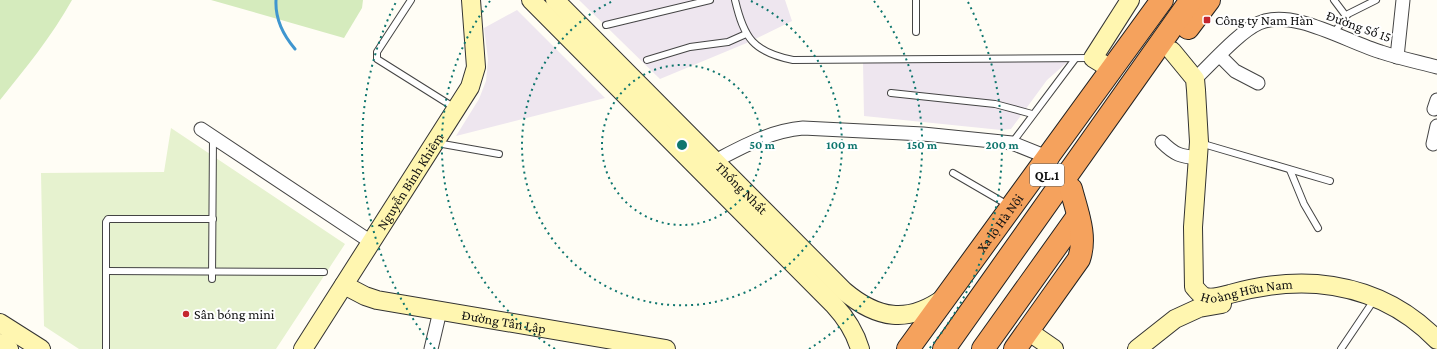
<svg xmlns="http://www.w3.org/2000/svg" width="1437" height="349" viewBox="0 0 1437 349" font-family="'Crimson Pro',serif">
<style>
.industrial{fill:#eee6ef}
.green{fill:#d5ebbd}
.pitch{fill:#e6f2cf}
.lines{fill:none;stroke-linecap:round;stroke-linejoin:round}
.stream{stroke:#3f96cf;stroke-width:3}
.lane-casing{stroke:#444;stroke-width:8}
.street-casing{stroke:#444;stroke-width:15}
.secondary-casing{stroke:#333;stroke-width:20}
.highway-casing{stroke:#222;stroke-width:24}
.lane{stroke:#fff;stroke-width:6}
.street{stroke:#fff;stroke-width:13}
.secondary{stroke:#fff6b0;stroke-width:18}
.highway{stroke:#f5a25d;stroke-width:22}
.ring{fill:none;stroke:#0f766e;stroke-width:2;stroke-dasharray:2 4}
.poi-dot{fill:#c4262e;stroke:#fff;stroke-width:1.5}
.labels{text-anchor:middle;stroke-width:4;stroke-linejoin:round;paint-order:stroke}
.shield{fill:#fff;stroke:#585858;stroke-width:1}
.shield-label{font-size:13px;font-weight:bold;fill:#111}
.poi-label{font-size:14px;fill:#111;stroke:#fff;text-anchor:start}
.street-label{font-size:14px;fill:#111;stroke:#fff}
.centre{fill:#0f766e;stroke:#fff;stroke-width:2}
.ring-label{font-size:12px;text-anchor:middle;font-weight:bold;fill:#0f766e;stroke:#fff;stroke-width:4;stroke-linejoin:round;paint-order:stroke}
</style>
<rect width="100%" height="100%" fill="#fffdf5"/>
<g class="industrial">
<polygon points="579,0 785,0 792,21 749,42 660,79"/>
<polygon points="517,10 605,98 456,136 479,99 486,81 488,59 484,28"/>
<polygon points="1071,59 1047,80 1011,129 1001,130 864,116 863,62"/>
</g>
<g class="green">
<path d="M0 0H72C52 36 25 69 0 100Z"/>
<polygon points="211,0 363,0 362,8 344,38"/>
</g>
<polygon class="pitch" points="171,128 345,244 276,349 79,349 44,326 41,173 164,172"/>
<g class="lines">
<path class="stream" d="M276 0C275 19 283 35 295 49"/>
<defs>
<g id="lane">
<polyline points="411,0 377,52 377,59 455,108"/>
<path d="M735 0C744 38 753 52 793 60L1092 58"/>
<polyline points="1334,0 1346,16"/>
<polyline points="606,25 710,0"/>
<polyline points="916,32 916,0"/>
<polyline points="1333,34 1348,14 1376,0"/>
<polyline points="647,60 690,47 728,42 746,34"/>
<polyline points="891,93 995,104 1032,114"/>
<polyline points="437,143 499,154"/>
<polyline points="1012,143 1075,59"/>
<polyline points="1200,143 1330,181"/>
<polyline points="1290,170 1304,204 1318,228"/>
<polyline points="953,173 1008,205"/>
<polyline points="106,271 324,272"/>
<polyline points="212,279 213,137"/>
<polyline points="106,349 106,222 108,219 213,219"/>
<polyline points="1341,349 1370,306"/>
</g>
<g id="street">
<polyline points="1220,56 1235,71 1258,83"/>
<polyline points="1397,57 1403,0"/>
<path d="M1195 79C1212 63 1239 32 1259 23 1293 8 1347 42 1381 52 1399 58 1418 62 1437 67"/>
<polyline points="1434,109 1437,100"/>
<polyline points="201,129 371,242"/>
<path d="M1162 142C1175 155 1180 156 1198 158"/>
<polyline points="1433,144 1437,126"/>
<path d="M715 161C744 146 770 131 803 128L923 134 1012 143 1052 159"/>
<polyline points="431,349 440,311"/>
</g>
<g id="secondary">
<path d="M531 0 834 305C846 318 855 332 860 349"/>
<path id="s1" d="M555 0 844 291C877 319 908 324 944 298"/>
<path id="s2" d="M1172 51 1195 79 1196 90 1199 142 1193 227 1194 287C1196 289 1200 294 1203 296 1211 300 1222 296 1230 294 1258 286 1288 282 1317 284 1364 288 1405 307 1437 340"/>
<polyline points="1111,69 1093,58 1130,0"/>
<path id="s3" d="M344 285 365 296 377 300 666 349"/>
<polyline points="0,323 41,349"/>
<polyline points="1028,331 1054,349"/>
<polyline points="0,343 9,349"/>
<path id="s4" d="M303 349 470 87 476 67 471 0"/>
<polyline points="1137,349 1175,319 1199,308 1222,304"/>
</g>
<g id="highway">
<polyline points="1188,28 1209,0"/>
<path id="s5" d="M908 349 1162 0"/>
<polyline points="944,349 1191,0"/>
<polyline points="983,349 1078,216"/>
<path d="M1015 349 1079 259C1087 236 1077 212 1071 189"/>
</g>
</defs>
<use href="#lane" class="lane-casing"/>
<use href="#street" class="street-casing"/>
<use href="#secondary" class="secondary-casing"/>
<use href="#highway" class="highway-casing"/>
<use href="#lane" class="lane"/>
<use href="#street" class="street"/>
<use href="#secondary" class="secondary"/>
<use href="#highway" class="highway"/>
</g>
<g class="ring">
<circle cx="682" cy="145" r="80"/>
<path d="M751 1A160 160 0 1 1 613 1"/>
<path d="M555 349A240 240 0 0 1 490 1M874 1A240 240 0 0 1 809 349"/>
<path d="M435 349A320 320 0 0 1 396 2M968 2A320 320 0 0 1 929 349"/>
</g>
<g class="poi-dot">
<rect x="1203" y="16" width="8" height="8" rx="2"/>
<circle cx="186" cy="314" r="4"/>
</g>
<g class="labels">
<rect class="shield" x="1030" y="164" width="34" height="22" rx="3"/>
<g class="shield-label">
<text x="1047" y="180">QL.1</text>
</g>
<g class="poi-label">
<text x="1215" y="25">Công ty Nam Hàn</text>
<text x="194" y="319">Sân bóng mini</text>
</g>
<g class="street-label">
<text transform="translate(1359 26) rotate(20)" y="5">Đường Số 15</text>
<text dy="5" stroke="none"><textPath href="#s4" startOffset="199">Nguyễn Bỉnh Khiêm</textPath></text>
<text dy="5" stroke="none"><textPath href="#s1" startOffset="265">Thống Nhất</textPath></text>
<text dy="5" stroke="none"><textPath href="#s5" startOffset="156">Xa lộ Hà Nội</textPath></text>
<text dy="5" stroke="none"><textPath href="#s2" startOffset="302">Hoàng Hữu Nam</textPath></text>
<text dy="5" stroke="none"><textPath href="#s3" startOffset="165">Đường Tân Lập</textPath></text>
</g>
</g>
<circle cx="682" cy="145" r="6" class="centre"/>
<g class="ring-label">
<text x="762" y="149">50 m</text>
<text x="842" y="149">100 m</text>
<text x="922" y="149">150 m</text>
<text x="1002" y="149">200 m</text>
</g>
</svg>
